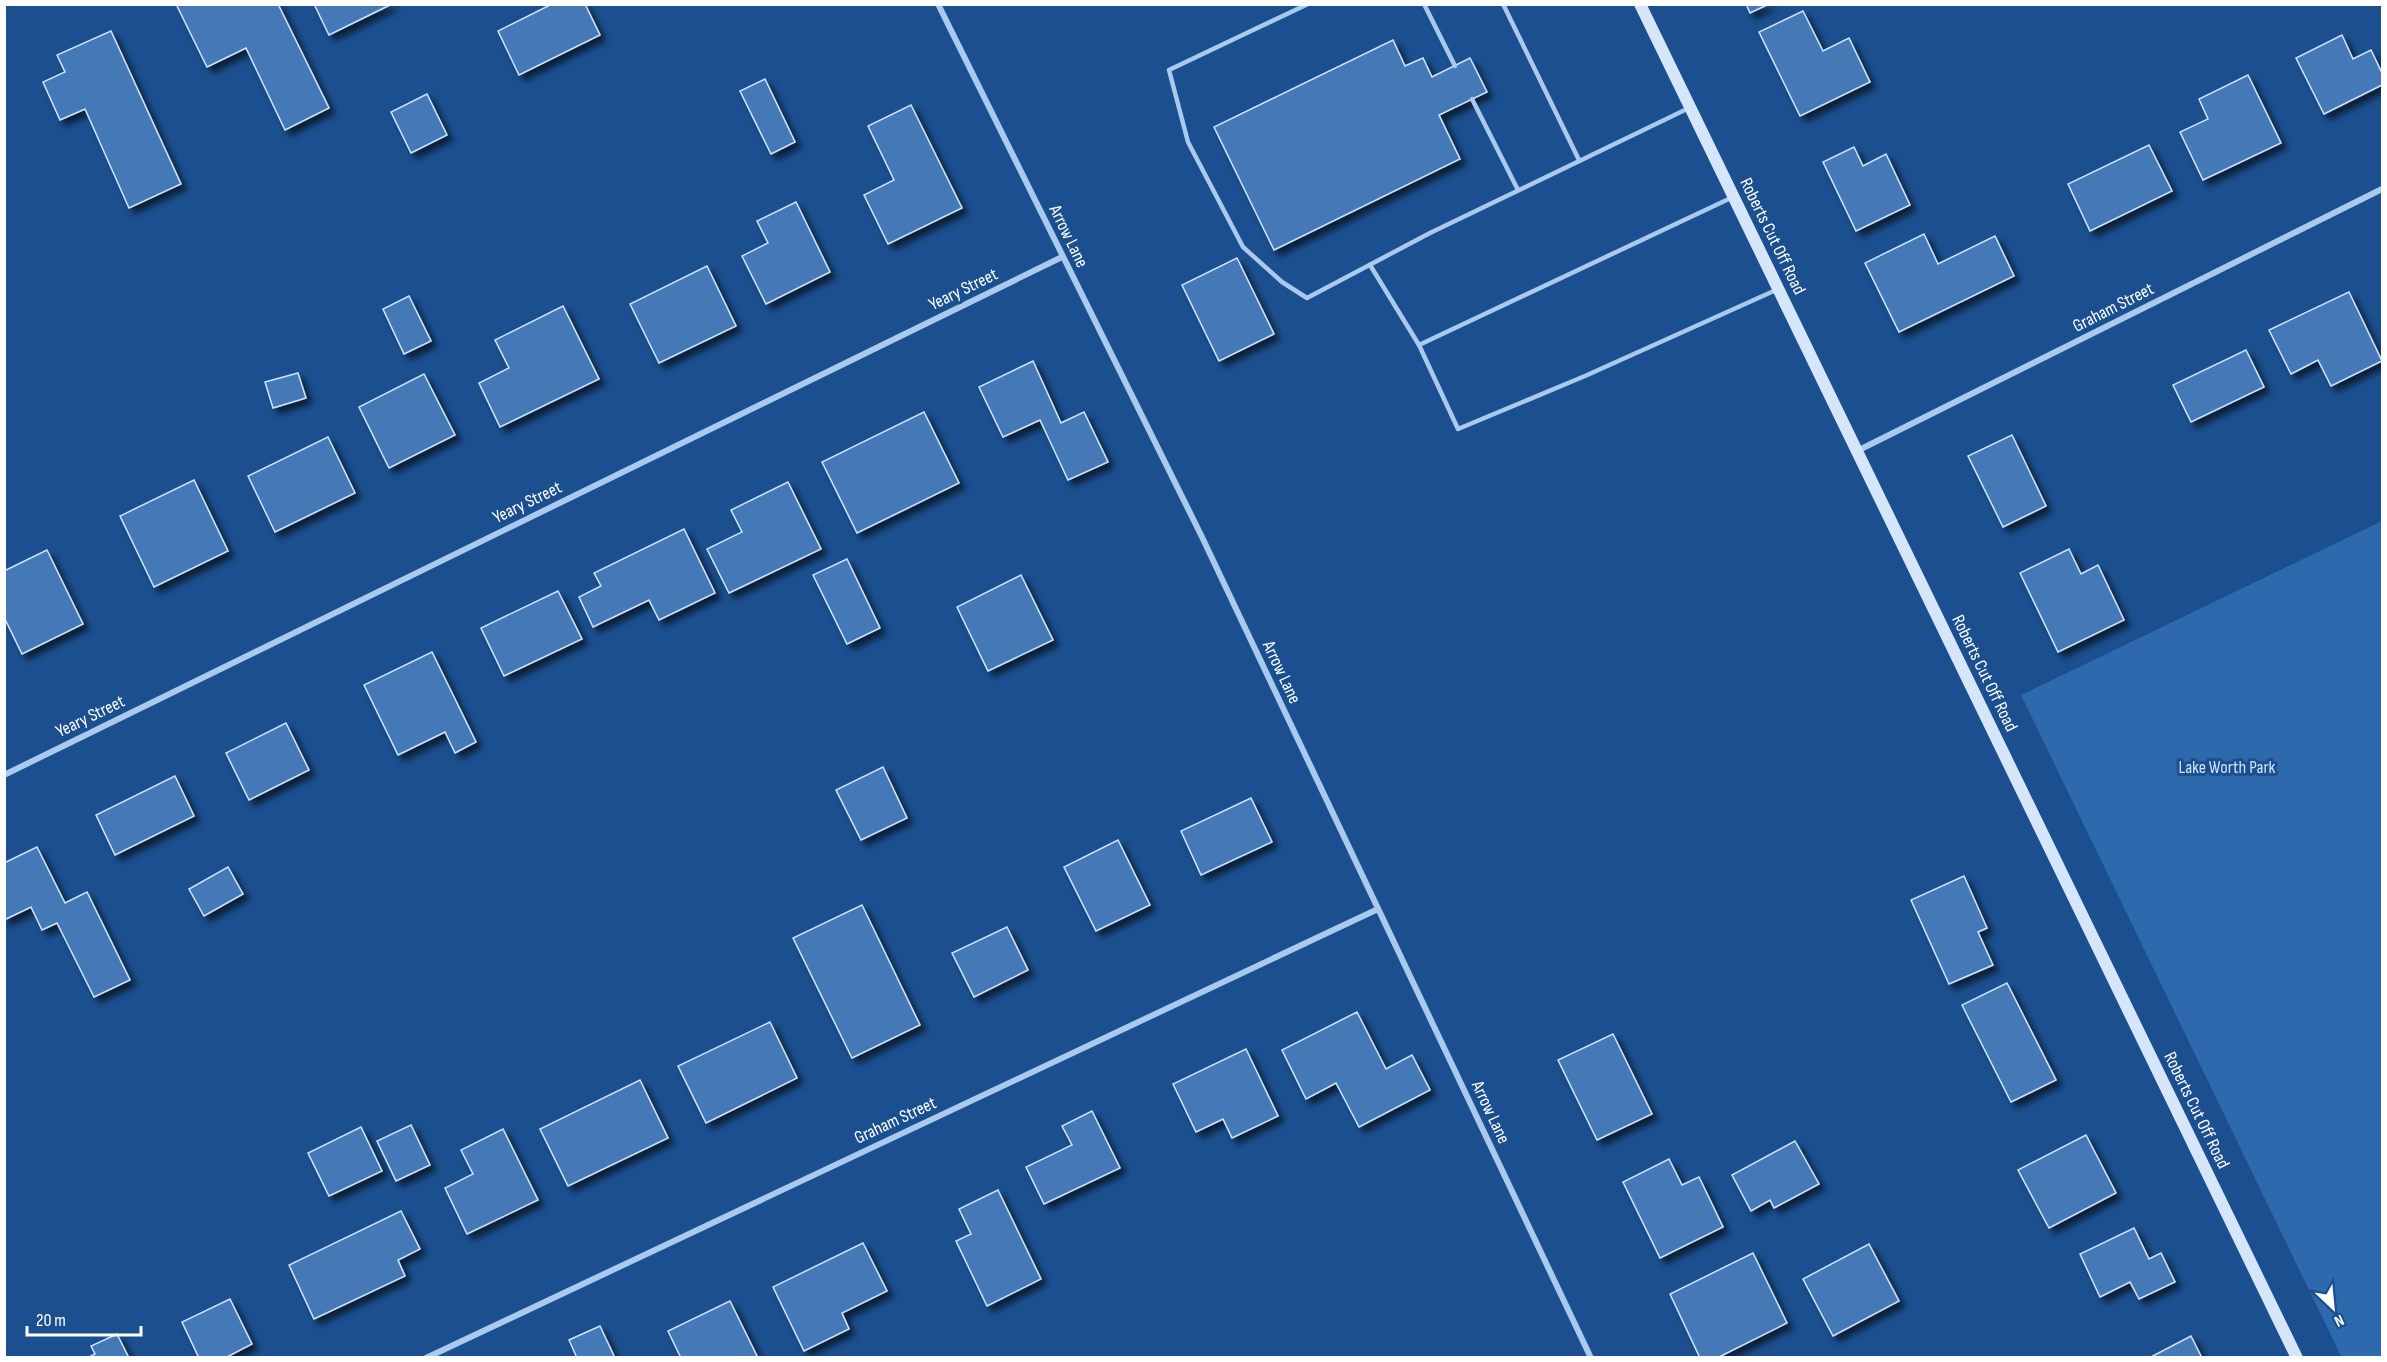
<svg xmlns="http://www.w3.org/2000/svg" width="2387" height="1362" viewBox="0 0 2387 1362" font-family="'Sofia Sans Condensed',sans-serif">
<style>
.green{fill:#2e69ad}
.building{fill:#4478b7;stroke:#cfe3fa;stroke-width:1.5;filter:url(#shadow)}
.lines{fill:none;stroke-linecap:round;stroke-linejoin:round}
.lane{stroke:#a9c9ee;stroke-width:4.5}
.street{stroke:#a9c9ee;stroke-width:6}
.secondary{stroke:#d6e6fa;stroke-width:12}
.labels{text-anchor:middle;stroke-width:6;stroke-linejoin:round;paint-order:stroke}
.street-label{font-size:18px;fill:#fff;stroke:#1b4f8f}
.park-label{font-size:18px;fill:#cfe3fa;stroke:#1b4f8f}
</style>
<defs>
<filter id="shadow"><feDropShadow dx="5.5" dy="5.5" stdDeviation="3" flood-color="#0009"/></filter>
</defs>
<rect width="100%" height="100%" fill="#1b4f8f"/>
<polygon class="green" points="2382,521 2382,1357 2342,1358 2021,695"/>
<g class="building">
<polygon points="176,4 278,4 329,108 285,130 246,48 207,67"/>
<polygon points="314,4 392,4 329,35"/>
<polygon points="552,4 585,4 600,35 519,75 498,31"/>
<polygon points="1746,4 1769,4 1750,13"/>
<polygon points="1803,11 1823,51 1849,38 1870,82 1800,116 1759,32"/>
<polygon points="111,31 181,184 129,208 85,109 60,120 43,82 65,72 57,55"/>
<polygon points="2342,35 2353,59 2371,50 2382,73 2382,85 2324,114 2296,58"/>
<polygon points="1393,40 1405,66 1423,58 1432,77 1470,58 1487,92 1439,115 1460,159 1274,250 1214,127"/>
<polygon points="2248,75 2281,143 2203,180 2180,132 2208,119 2199,99"/>
<polygon points="765,79 795,142 771,154 740,91"/>
<polygon points="427,94 447,135 411,153 391,112"/>
<polygon points="911,105 962,208 888,244 864,195 894,180 868,126"/>
<polygon points="2149,145 2172,191 2090,231 2068,184"/>
<polygon points="1854,147 1863,166 1886,154 1910,205 1856,231 1823,162"/>
<polygon points="796,202 830,272 766,304 742,256 768,243 757,221"/>
<polygon points="1924,234 1938,264 1995,236 2014,276 1899,332 1865,263"/>
<polygon points="1237,258 1274,334 1219,361 1182,285"/>
<polygon points="707,266 736,326 659,363 630,304"/>
<polygon points="2349,292 2382,361 2331,386 2318,360 2291,374 2269,330"/>
<polygon points="409,296 431,341 404,354 383,309"/>
<polygon points="563,306 599,379 500,427 479,383 509,368 495,340"/>
<polygon points="2246,350 2264,387 2191,422 2173,385"/>
<polygon points="1033,361 1061,423 1084,412 1108,462 1068,480 1040,420 1003,437 979,387"/>
<polygon points="298,373 306,398 273,408 265,382"/>
<polygon points="424,374 455,435 389,468 359,407"/>
<polygon points="924,412 959,483 857,533 822,462"/>
<polygon points="2012,435 2046,506 2003,527 1968,456"/>
<polygon points="328,437 355,493 275,532 248,476"/>
<polygon points="194,480 228,551 154,587 120,516"/>
<polygon points="788,482 821,549 729,593 707,549 742,532 731,510"/>
<polygon points="684,529 715,593 659,620 649,600 593,627 579,597 601,586 594,573"/>
<polygon points="2069,549 2081,574 2098,565 2124,620 2058,652 2020,573"/>
<polygon points="47,550 83,624 22,654 4,617 4,571"/>
<polygon points="847,559 880,628 847,644 813,575"/>
<polygon points="1021,575 1053,640 988,671 957,607"/>
<polygon points="558,591 582,639 504,676 481,628"/>
<polygon points="432,652 476,742 455,753 445,732 398,755 364,685"/>
<polygon points="286,723 309,770 249,800 226,753"/>
<polygon points="883,767 907,818 861,840 836,790"/>
<polygon points="175,776 194,816 115,855 96,815"/>
<polygon points="1251,798 1272,842 1201,875 1181,831"/>
<polygon points="1118,840 1150,905 1096,931 1064,867"/>
<polygon points="37,847 65,903 87,892 130,980 94,997 57,923 42,930 31,907 4,920 4,863"/>
<polygon points="228,867 243,894 204,916 189,889"/>
<polygon points="1964,876 1987,928 1978,932 1993,965 1949,984 1911,900"/>
<polygon points="862,905 920,1025 852,1058 793,938"/>
<polygon points="1007,927 1028,970 974,997 952,953"/>
<polygon points="2007,983 2056,1080 2011,1102 1962,1005"/>
<polygon points="1357,1012 1386,1069 1412,1055 1430,1090 1359,1127 1336,1083 1306,1099 1282,1050"/>
<polygon points="770,1022 797,1078 706,1123 678,1066"/>
<polygon points="1613,1034 1652,1114 1597,1140 1558,1060"/>
<polygon points="1246,1049 1278,1116 1232,1138 1223,1119 1196,1132 1173,1084"/>
<polygon points="640,1080 668,1138 568,1186 540,1129"/>
<polygon points="1092,1111 1120,1168 1044,1204 1026,1167 1072,1145 1062,1126"/>
<polygon points="411,1125 430,1165 396,1181 377,1141"/>
<polygon points="361,1127 382,1171 329,1196 308,1153"/>
<polygon points="503,1129 538,1200 467,1234 445,1188 473,1174 461,1150"/>
<polygon points="2086,1135 2116,1193 2049,1228 2018,1170"/>
<polygon points="1795,1141 1819,1184 1774,1208 1770,1200 1751,1211 1732,1175"/>
<polygon points="1669,1159 1682,1185 1699,1177 1723,1227 1660,1258 1623,1182"/>
<polygon points="998,1190 1041,1279 987,1306 956,1241 971,1234 959,1209"/>
<polygon points="401,1211 420,1249 398,1260 405,1276 314,1319 289,1265"/>
<polygon points="2134,1228 2149,1259 2161,1253 2175,1282 2139,1299 2130,1282 2100,1297 2080,1254"/>
<polygon points="863,1243 887,1291 842,1313 849,1329 804,1351 773,1287"/>
<polygon points="1869,1244 1899,1301 1833,1336 1803,1279"/>
<polygon points="1753,1253 1787,1323 1717,1358 1700,1358 1670,1294"/>
<polygon points="230,1299 252,1344 225,1358 199,1358 182,1322"/>
<polygon points="730,1301 758,1358 681,1358 668,1331"/>
<polygon points="600,1326 615,1358 577,1358 569,1340"/>
<polygon points="117,1334 129,1358 87,1358 95,1354 91,1346"/>
<polygon points="2191,1336 2202,1358 2149,1358"/>
</g>
<g class="lines">
<g class="lane">
<polyline points="1308,4 1169,70 1188,142 1243,247 1282,282 1307,298 1430,233 1689,108"/>
<polyline points="1424,4 1455,66"/>
<polyline points="1503,4 1579,160"/>
<polyline points="1472,99 1518,190"/>
<polyline points="1370,265 1419,345 1733,197"/>
<polyline points="1419,345 1458,429 1585,376 1776,290"/>
</g>
<g class="street">
<polyline points="938,4 1202,537 1591,1358"/>
<polyline points="1857,451 2382,189"/>
<polyline points="4,775 1062,257"/>
<polyline points="426,1358 1378,909"/>
</g>
<polyline class="secondary" points="1640,4 2297,1358"/>
</g>
<g class="labels">
<g class="street-label">
<text transform="translate(1069 236) rotate(64)" y="6">Arrow Lane</text>
<text transform="translate(1773 236) rotate(64)" y="6">Roberts Cut Off Road</text>
<text transform="translate(963 289) rotate(-26)" y="6">Yeary Street</text>
<text transform="translate(2113 307) rotate(-27)" y="6">Graham Street</text>
<text transform="translate(527 502) rotate(-26)" y="6">Yeary Street</text>
<text transform="translate(1282 672) rotate(65)" y="6">Arrow Lane</text>
<text transform="translate(1985 673) rotate(64)" y="6">Roberts Cut Off Road</text>
<text transform="translate(90 716) rotate(-26)" y="6">Yeary Street</text>
<text transform="translate(2197 1110) rotate(64)" y="6">Roberts Cut Off Road</text>
<text transform="translate(1491 1112) rotate(65)" y="6">Arrow Lane</text>
<text transform="translate(895 1120) rotate(-25)" y="6">Graham Street</text>
</g>
<g class="park-label">
<text x="2227" y="773">Lake Worth Park</text>
</g>
</g>
<rect width="2387" height="1362" fill="none" stroke="#ffffff" stroke-width="12"/>
<g transform="translate(2333 1308) rotate(154)" stroke="#1b4f8f" stroke-width="4.5" paint-order="stroke">
<path d="M0-4.5L10 22L0 15L-10 22Z" fill="#ffffff"/>
<text y="-9" font-size="16" font-weight="bold" text-anchor="middle" fill="#ffffff">N</text>
</g>
<path d="M27 1326v9h114v-9" fill="none" stroke="#ffffff" stroke-width="3"/>
<text x="36" y="1326" font-size="18" fill="#ffffff" stroke="#1b4f8f" stroke-width="4.5" paint-order="stroke">20 m</text>
</svg>
